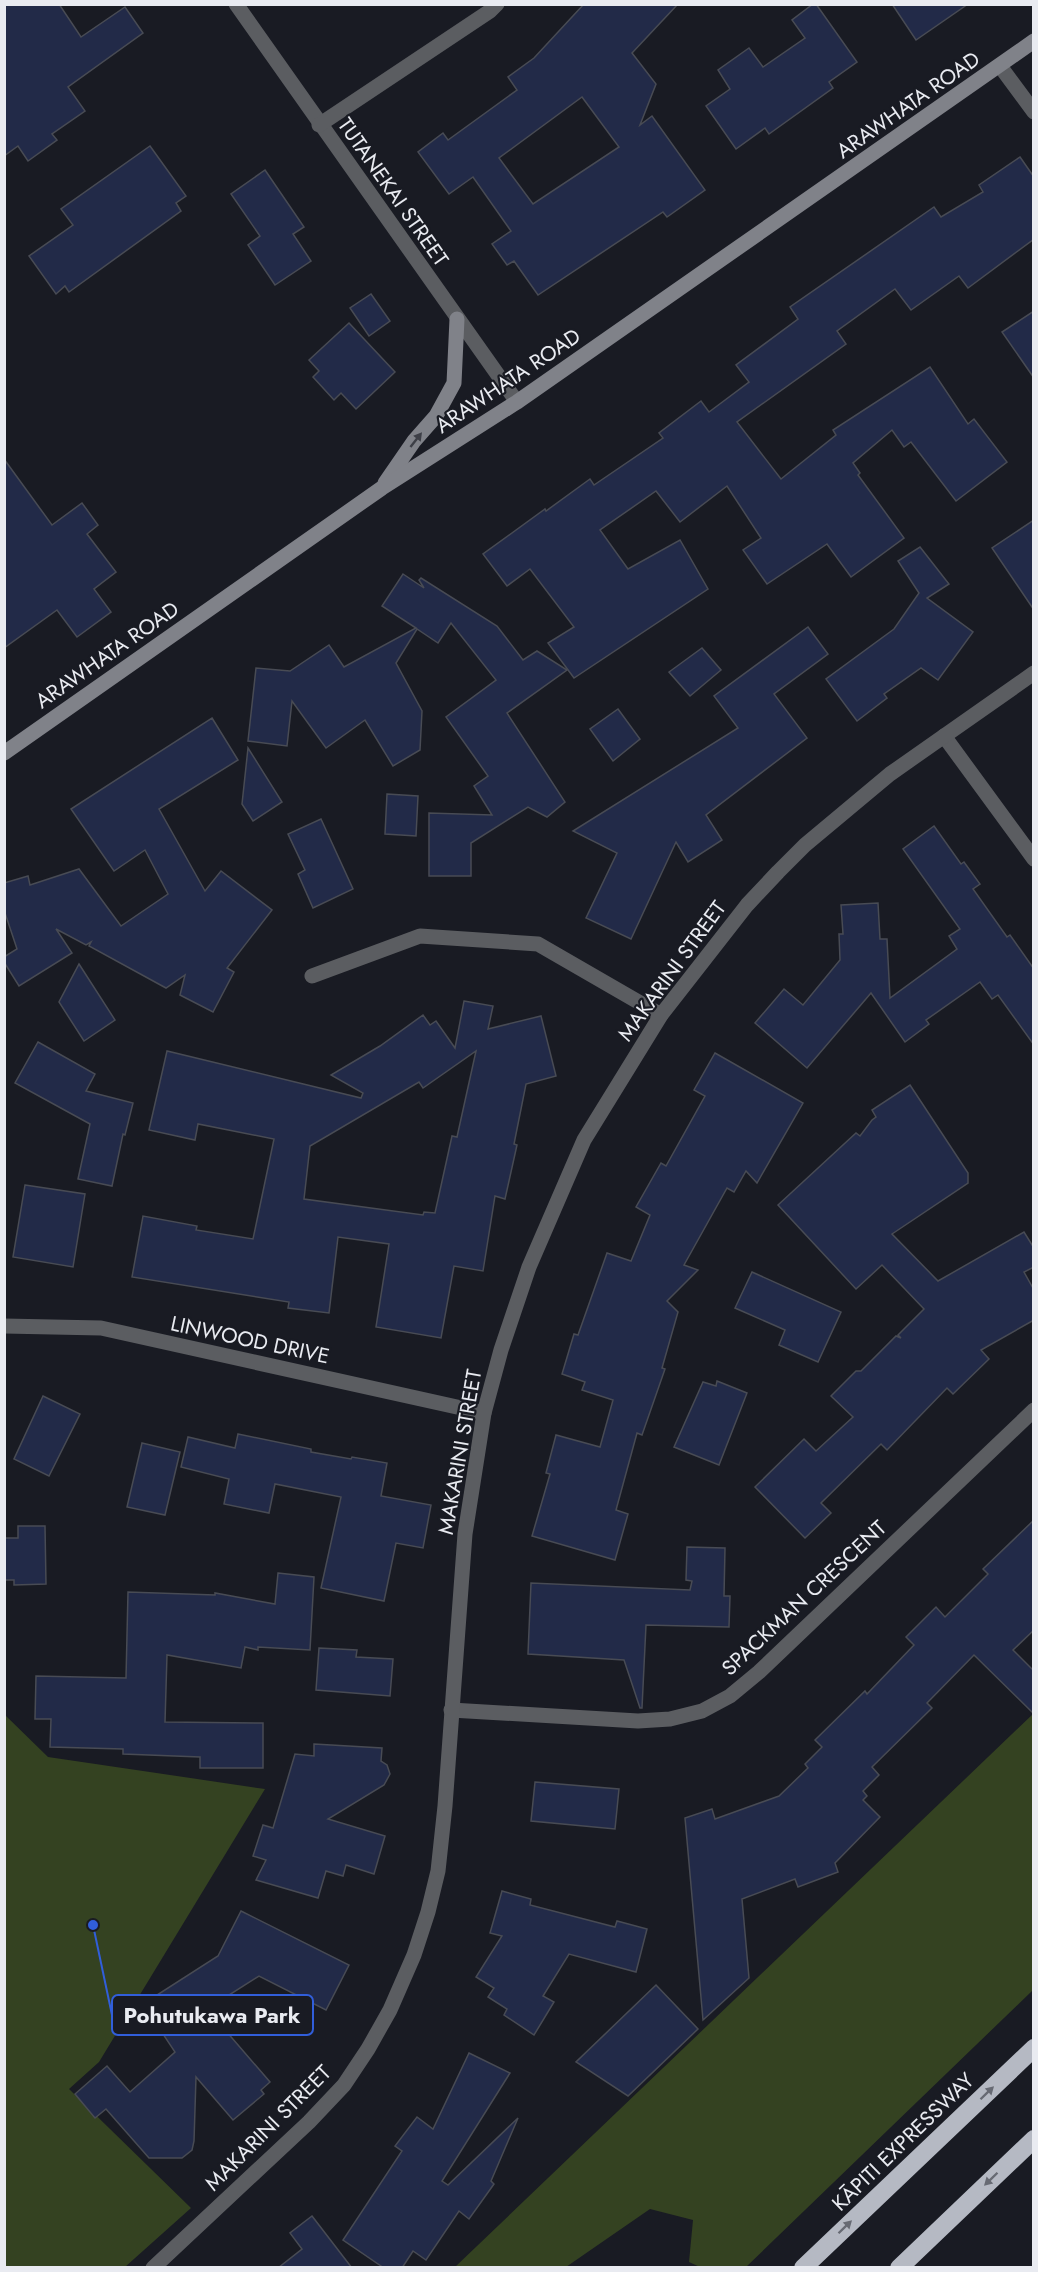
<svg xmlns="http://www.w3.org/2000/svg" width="1038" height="2272" viewBox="0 0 1038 2272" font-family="Jost,sans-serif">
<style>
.green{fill:#344221}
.building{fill:#222a48;stroke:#484b54;stroke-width:1.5;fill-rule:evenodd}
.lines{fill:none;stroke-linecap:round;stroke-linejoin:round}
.minor{stroke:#5b5d61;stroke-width:15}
.secondary{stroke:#808289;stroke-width:15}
.motorway{stroke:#b5b9c3;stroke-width:18}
.oneway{fill:#3d3f47}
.oneway2{fill:#676a73}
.labels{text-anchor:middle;stroke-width:4.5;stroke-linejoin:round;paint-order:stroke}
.street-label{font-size:21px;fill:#e9ebf1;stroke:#191b23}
.leader{fill:none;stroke:#315eda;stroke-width:2}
.callout-dot{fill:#315eda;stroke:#191b23;stroke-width:2}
.callout{fill:#191b23;stroke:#315eda;stroke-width:2}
.callout-label{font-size:22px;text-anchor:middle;font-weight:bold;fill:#e9ebf1}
</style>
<rect width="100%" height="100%" fill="#191b23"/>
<g class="green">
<polygon points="1033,1714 1033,1990 746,2267 700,2267 689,2262 693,2220 650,2209 566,2267 455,2267"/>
<polygon points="5,1715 48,1757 265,1789 99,2062 69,2089 191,2208 125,2267 5,2268"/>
</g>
<g class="building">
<polygon points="4,4 59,4 81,37 125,7 143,33 68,87 85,111 52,134 57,140 28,161 18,146 4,156"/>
<path d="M584 4H678L632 53 656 84 640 125 652 116 705 190 667 217 663 212 538 295 514 261 507 265 492 244 511 231 473 177 449 194 418 152 443 133 448 140 517 90 508 77 534 58ZM582 97 619 147 533 204 499 158Z"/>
<polygon points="813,4 816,4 857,62 829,82 833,88 769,134 765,128 736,149 706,106 730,89 718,70 749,48 763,67 805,38 792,20"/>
<polygon points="892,4 968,4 916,40"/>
<polygon points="150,146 186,196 176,203 181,211 69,292 65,286 56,294 29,256 73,225 61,209"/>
<polygon points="1020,157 1034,177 1034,239 968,288 959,276 911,310 895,289 837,331 846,344 737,422 781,479 836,435 833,430 930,367 968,424 974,419 1007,462 956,501 911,442 904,447 892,430 853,463 860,473 858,475 904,538 851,577 827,544 767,584 743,550 761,538 727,486 680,522 656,491 600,530 628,569 680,540 708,589 574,678 548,643 574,627 530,569 507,586 483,554 545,509 546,511 590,479 594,485 663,438 659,433 701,401 709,412 749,382 736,365 798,319 790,307 934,207 941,217 983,192 979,185"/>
<polygon points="265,170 304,227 293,234 311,261 275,285 248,245 260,236 231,194"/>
<polygon points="371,294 390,321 369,336 350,308"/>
<polygon points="1034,311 1034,378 1002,332"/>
<polygon points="349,323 395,372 356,409 341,393 334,400 313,377 319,371 309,360"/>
<polygon points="4,459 52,525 82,503 98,525 87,534 116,572 94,589 111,612 77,637 57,610 4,648"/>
<polygon points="1034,520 1034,610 992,548"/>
<polygon points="920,547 949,584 927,598 973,632 938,680 921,668 884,694 887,698 857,721 826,679 894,629 919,593 898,561"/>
<polygon points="403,574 424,588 419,580 421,578 497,626 523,660 537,651 567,670 507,713 565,802 547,817 528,807 471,843 471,876 429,876 429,813 492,815 474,786 488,776 446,717 496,680 451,623 438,643 417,629 396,663 422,711 420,750 393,766 365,720 326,748 292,701 287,746 248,741 256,668 290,671 329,645 344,667 416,628 382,606"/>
<polygon points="808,627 828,654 774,694 807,738 706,815 722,840 688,862 676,842 631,939 586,918 617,853 573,831 738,728 714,696"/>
<polygon points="702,648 721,670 690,696 669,672"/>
<polygon points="618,709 640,739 613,761 590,729"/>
<polygon points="212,718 238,760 159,809 205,891 221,871 272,910 227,968 234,972 213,1012 180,995 185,975 166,988 89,946 91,942 86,945 56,929 72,953 19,986 4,962 4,957 17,949 4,910 4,883 28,876 30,885 79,869 121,926 168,894 145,850 114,871 71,809"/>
<polygon points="248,748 282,802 253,821 242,804"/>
<polygon points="387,794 418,796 416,836 385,834"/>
<polygon points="321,819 353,889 313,908 298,874 305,870 288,834"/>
<polygon points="934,826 961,864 964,862 980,884 973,889 1007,937 1010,935 1034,969 1034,1045 998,995 992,999 980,982 926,1020 929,1024 905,1042 871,993 807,1068 755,1023 784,989 803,1005 840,960 839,934 843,934 841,905 878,903 880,939 887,939 890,998 957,949 949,936 960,929 903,849"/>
<polygon points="79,964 115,1020 84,1041 59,1002"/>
<path d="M464 1001 493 1006 488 1029 541 1016 556 1076 526 1084 514 1144 517 1145 505 1199 495 1196 483 1271 454 1266 441 1338 376 1327 389 1244 338 1237 329 1313 288 1308 289 1302 132 1277 143 1216 197 1226 196 1230 253 1239 274 1139 198 1124 195 1140 149 1130 167 1051 361 1098 363 1093 331 1075 380 1046 423 1015 430 1025 436 1021 455 1048ZM476 1051 457 1137 452 1136 435 1213 424 1212 423 1215 304 1199 310 1146 419 1082 423 1088Z"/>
<polygon points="38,1042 95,1074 86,1091 133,1103 125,1135 123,1134 112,1186 78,1179 90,1124 15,1083"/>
<polygon points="715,1053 803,1103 757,1183 746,1171 734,1192 727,1188 684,1265 698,1270 667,1301 678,1312 662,1368 665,1369 642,1435 637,1433 616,1510 628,1514 615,1560 532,1536 550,1474 546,1473 556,1435 600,1447 613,1400 582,1390 585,1382 562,1374 574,1334 578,1335 607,1253 631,1261 650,1215 636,1207 661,1163 666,1166 705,1096 694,1090"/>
<polygon points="910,1085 968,1173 968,1183 892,1234 938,1281 1024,1232 1034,1248 1034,1267 1024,1272 1034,1290 1034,1320 981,1350 989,1359 953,1394 947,1388 887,1450 881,1444 821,1503 831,1513 805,1538 755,1487 804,1439 816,1451 853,1417 831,1396 856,1371 861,1371 896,1336 901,1338 898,1335 924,1309 882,1265 856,1289 778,1205 856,1133 860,1136 872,1120 876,1117 872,1110"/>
<polygon points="25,1185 85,1194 73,1267 13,1257"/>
<polygon points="752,1272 841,1312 818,1362 779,1345 785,1330 735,1308"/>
<polygon points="717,1381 747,1393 719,1465 674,1447 703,1382 716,1386"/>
<polygon points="43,1396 80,1414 49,1476 14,1459"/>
<polygon points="238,1434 311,1449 311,1452 351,1459 352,1457 387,1463 381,1496 431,1505 423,1548 396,1543 384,1601 321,1588 341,1497 275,1484 269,1513 224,1504 229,1479 181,1467 188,1437 235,1448"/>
<polygon points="142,1443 180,1452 165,1515 127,1507"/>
<polygon points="1034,1520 1034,1630 1013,1650 1034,1671 1034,1714 974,1655 927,1703 932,1708 872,1767 879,1775 863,1791 867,1796 863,1800 880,1817 835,1863 838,1872 798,1887 795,1879 742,1899 749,1978 703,2020 685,1818 712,1809 715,1819 779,1796 808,1768 805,1764 822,1747 815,1740 865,1691 867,1694 914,1645 906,1637 936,1607 945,1617 988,1574 983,1569"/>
<polygon points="18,1526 45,1526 46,1584 14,1585 14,1580 4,1580 4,1538 18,1538"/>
<polygon points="687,1547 725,1548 724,1596 730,1596 729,1627 646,1625 642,1708 640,1708 624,1660 528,1654 531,1583 690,1590 692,1581 686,1580"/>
<polygon points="278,1573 314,1577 310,1650 258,1647 258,1650 245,1647 241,1668 167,1655 165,1722 263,1723 263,1768 200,1768 200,1757 123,1754 123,1749 50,1747 51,1719 35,1719 36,1676 126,1678 128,1592 215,1595 215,1593 275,1604"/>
<polygon points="319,1648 357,1650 356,1657 393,1659 390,1696 316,1690"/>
<polygon points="314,1744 382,1748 381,1761 387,1765 390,1774 384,1785 328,1819 385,1836 374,1874 346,1865 343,1876 326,1871 318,1898 256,1880 266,1860 253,1856 263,1825 273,1828 295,1754 314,1756"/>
<polygon points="535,1782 619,1789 615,1829 531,1821"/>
<polygon points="502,1891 531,1899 530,1905 615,1927 617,1921 647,1929 636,1972 569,1954 543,1996 554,2002 534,2035 504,2015 507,2009 488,1997 494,1988 476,1977 502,1936 490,1933"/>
<polygon points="241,1911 349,1965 326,2010 259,1976 207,2009 270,2082 261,2090 264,2094 233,2120 196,2077 194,2141 192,2150 182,2158 149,2158 106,2109 95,2118 75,2094 107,2066 130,2092 175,2052 143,2004 218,1956"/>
<polygon points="656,1985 698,2029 628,2096 576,2062"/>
<polygon points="469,2053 510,2073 442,2181 448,2185 518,2118 491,2181 494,2184 469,2219 459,2211 426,2260 413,2251 402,2268 384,2268 343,2240 402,2151 395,2146 417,2117 433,2129"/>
<polygon points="312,2216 352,2268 278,2268 302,2249 290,2233"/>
</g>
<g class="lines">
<g class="minor">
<polyline points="236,4 517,402"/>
<polyline points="1000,66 1034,112"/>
<polyline points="319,125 490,11 497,4"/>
<polyline points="944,736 1034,859"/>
<polyline points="312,976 420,936 538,944 661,1015"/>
<polyline points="4,1326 101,1328 484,1413"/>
<polyline points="451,1710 638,1721 670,1719 702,1711 730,1696 759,1672 1034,1410"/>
<polyline points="153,2268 309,2122 344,2085 368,2049 390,2010 414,1955 428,1912 438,1871 445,1806 465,1534 484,1413 501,1350 529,1267 584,1140 661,1015 747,905 778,872 805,845 890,774 1034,673"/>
</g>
<g class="secondary">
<polyline points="385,483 414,441 436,416 454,383 457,319"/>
<polyline points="4,753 382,488 517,402 1034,41"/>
</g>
<g class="motorway">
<polyline points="803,2268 1034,2048"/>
<polyline points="899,2268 1034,2139"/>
</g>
</g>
<defs><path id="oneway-solid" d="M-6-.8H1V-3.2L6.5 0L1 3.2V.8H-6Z" transform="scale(1.5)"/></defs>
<use class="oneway" href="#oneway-solid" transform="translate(416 440) rotate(-52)"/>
<g class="oneway2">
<use href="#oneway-solid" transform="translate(987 2093) rotate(-44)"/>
<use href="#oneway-solid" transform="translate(991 2179) rotate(136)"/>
<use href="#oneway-solid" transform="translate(845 2227) rotate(-44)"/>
</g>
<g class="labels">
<g class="street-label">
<text transform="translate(908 105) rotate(-35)" y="7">ARAWHATA ROAD</text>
<text transform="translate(393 192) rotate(55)" y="7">TUTANEKAI STREET</text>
<text transform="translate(508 381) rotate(-34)" y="7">ARAWHATA ROAD</text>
<text transform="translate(107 655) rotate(-35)" y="7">ARAWHATA ROAD</text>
<text transform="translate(672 971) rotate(-54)" y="7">MAKARINI STREET</text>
<text transform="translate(250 1340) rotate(12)" y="7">LINWOOD DRIVE</text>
<text transform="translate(460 1452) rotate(-80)" y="7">MAKARINI STREET</text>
<text transform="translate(804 1598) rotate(-43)" y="7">SPACKMAN CRESCENT</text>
<text transform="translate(268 2128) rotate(-45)" y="7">MAKARINI STREET</text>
<text transform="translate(903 2142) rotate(-44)" y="7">KĀPITI EXPRESSWAY</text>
</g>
</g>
<path class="leader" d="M93 1925L112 2015"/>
<circle class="callout-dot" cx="93" cy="1925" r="6"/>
<rect class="callout" x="112" y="1995" width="201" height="40" rx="6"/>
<g class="callout-label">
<text x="212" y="2023">Pohutukawa Park</text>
</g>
<rect width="1038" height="2272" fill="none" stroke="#e9ebf1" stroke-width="12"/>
</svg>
